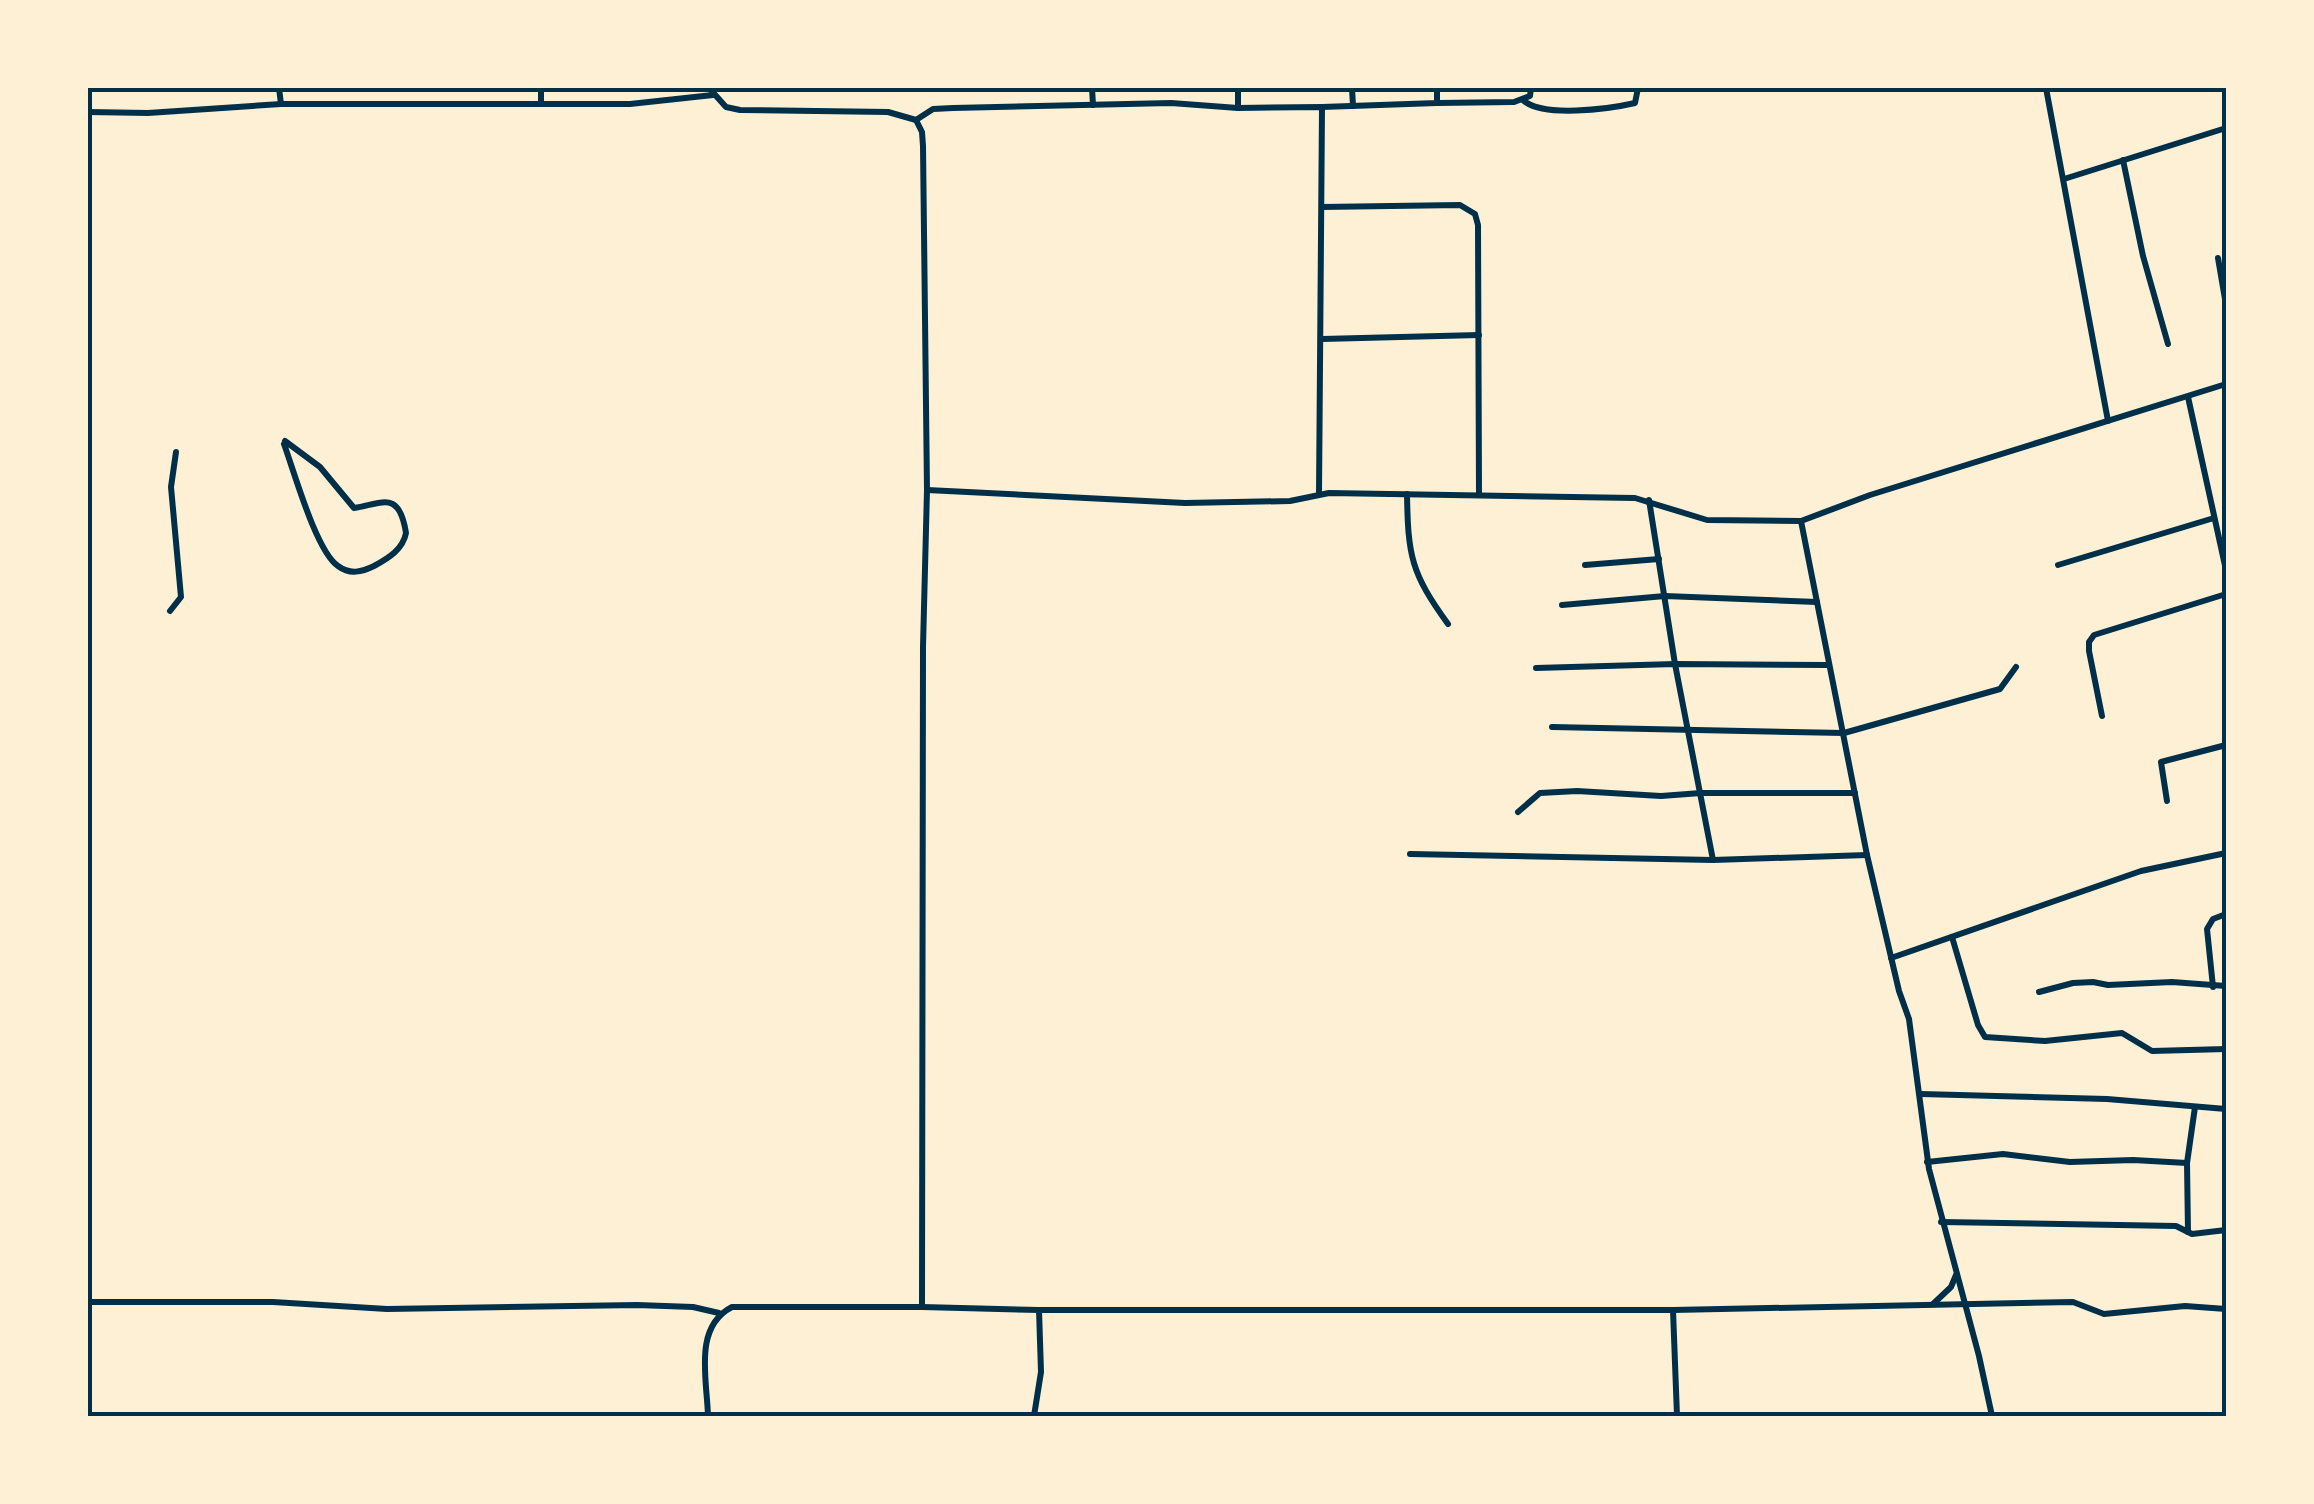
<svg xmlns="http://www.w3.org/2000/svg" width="2314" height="1504" viewBox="0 0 2314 1504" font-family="'Varela Round',sans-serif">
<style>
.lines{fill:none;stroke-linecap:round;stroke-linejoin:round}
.minor{stroke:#003049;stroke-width:6}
.neatline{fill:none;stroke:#003049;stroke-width:4}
</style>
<rect width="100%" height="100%" fill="#fdf0d5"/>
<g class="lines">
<g class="minor">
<polyline points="279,88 281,104"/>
<polyline points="1092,88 1093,105"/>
<polyline points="1238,88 1238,108"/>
<polyline points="1352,88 1353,106"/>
<polyline points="2046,88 2108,421"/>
<path d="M1523 100C1542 118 1609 109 1635 103L1638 88"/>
<polyline points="541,103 541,88"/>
<polyline points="1437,103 1514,102 1530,96 1531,88"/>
<polyline points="1322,107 1437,103 1437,88"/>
<polyline points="88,112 148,113 281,104 630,104 713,95"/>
<polyline points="916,120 933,109 953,108 1171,103 1238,108 1322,107 1319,494"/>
<polyline points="2123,160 2143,256 2168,344"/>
<polyline points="2064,179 2226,128"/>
<polyline points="1322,207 1460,205 1475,214 1478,225 1479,495"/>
<polyline points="2218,258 2226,305"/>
<polyline points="1322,339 1479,335"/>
<polyline points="2188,397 2226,570"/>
<path d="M284 444C294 471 316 551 338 566 350 575 362 572 374 566 389 558 403 549 406 533 399 489 382 504 354 508L320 467 285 441"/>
<polyline points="927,490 1185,503 1290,501 1329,493 1635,498 1707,520 1801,521 1870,495 2226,384"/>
<path d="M1407 494C1408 556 1411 573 1448 624"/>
<polyline points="1649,500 1675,664 1713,860"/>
<polyline points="1801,521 1867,855 1899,991 1909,1019 1929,1169 1979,1356 1992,1416"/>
<polyline points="1585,565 1659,559"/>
<polyline points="2058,565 2214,518"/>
<polyline points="1562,605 1665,596 1817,602"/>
<polyline points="170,611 181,597 171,487 176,452"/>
<polyline points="1536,668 1675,664 1829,665"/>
<polyline points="2102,716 2089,651 2089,642 2094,635 2226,594"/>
<polyline points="1552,727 1844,733 2000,689 2016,667"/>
<polyline points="2167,801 2161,762 2226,745"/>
<polyline points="1518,812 1540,793 1577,791 1661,796 1701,793 1855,793"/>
<polyline points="1410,854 1713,860 1867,855"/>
<polyline points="1952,937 1978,1025 1985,1037 2045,1041 2122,1033 2152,1051 2226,1049"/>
<polyline points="1891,958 2141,871 2226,853"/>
<polyline points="2213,987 2207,929 2213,919 2226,914"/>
<polyline points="2039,992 2073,983 2093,982 2108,985 2172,982 2226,986"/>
<polyline points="1921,1094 2107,1099 2226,1109"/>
<polyline points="1927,1162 2003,1154 2070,1162 2133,1160 2187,1163"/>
<polyline points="1941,1222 2176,1226 2192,1234 2226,1230"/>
<polyline points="2188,1232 2187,1163 2195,1107"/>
<polyline points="88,1302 273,1302 387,1309 637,1305 693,1307 719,1313"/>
<polyline points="1933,1304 1951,1287 1956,1275"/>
<polyline points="922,1307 1039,1310 1673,1310 2073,1302 2104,1314 2185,1306 2226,1309"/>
<polyline points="1673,1310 1677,1416"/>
<path d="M708 1416C707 1379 693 1327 732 1307H922L923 647 927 490 923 146 922 132 916 120 888 112 740 110 726 107 709 88"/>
<polyline points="1034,1416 1041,1372 1039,1310"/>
</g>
</g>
<rect width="2314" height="1504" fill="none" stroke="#fdf0d5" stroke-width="180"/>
<rect x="90" y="90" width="2134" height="1324" class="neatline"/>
</svg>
